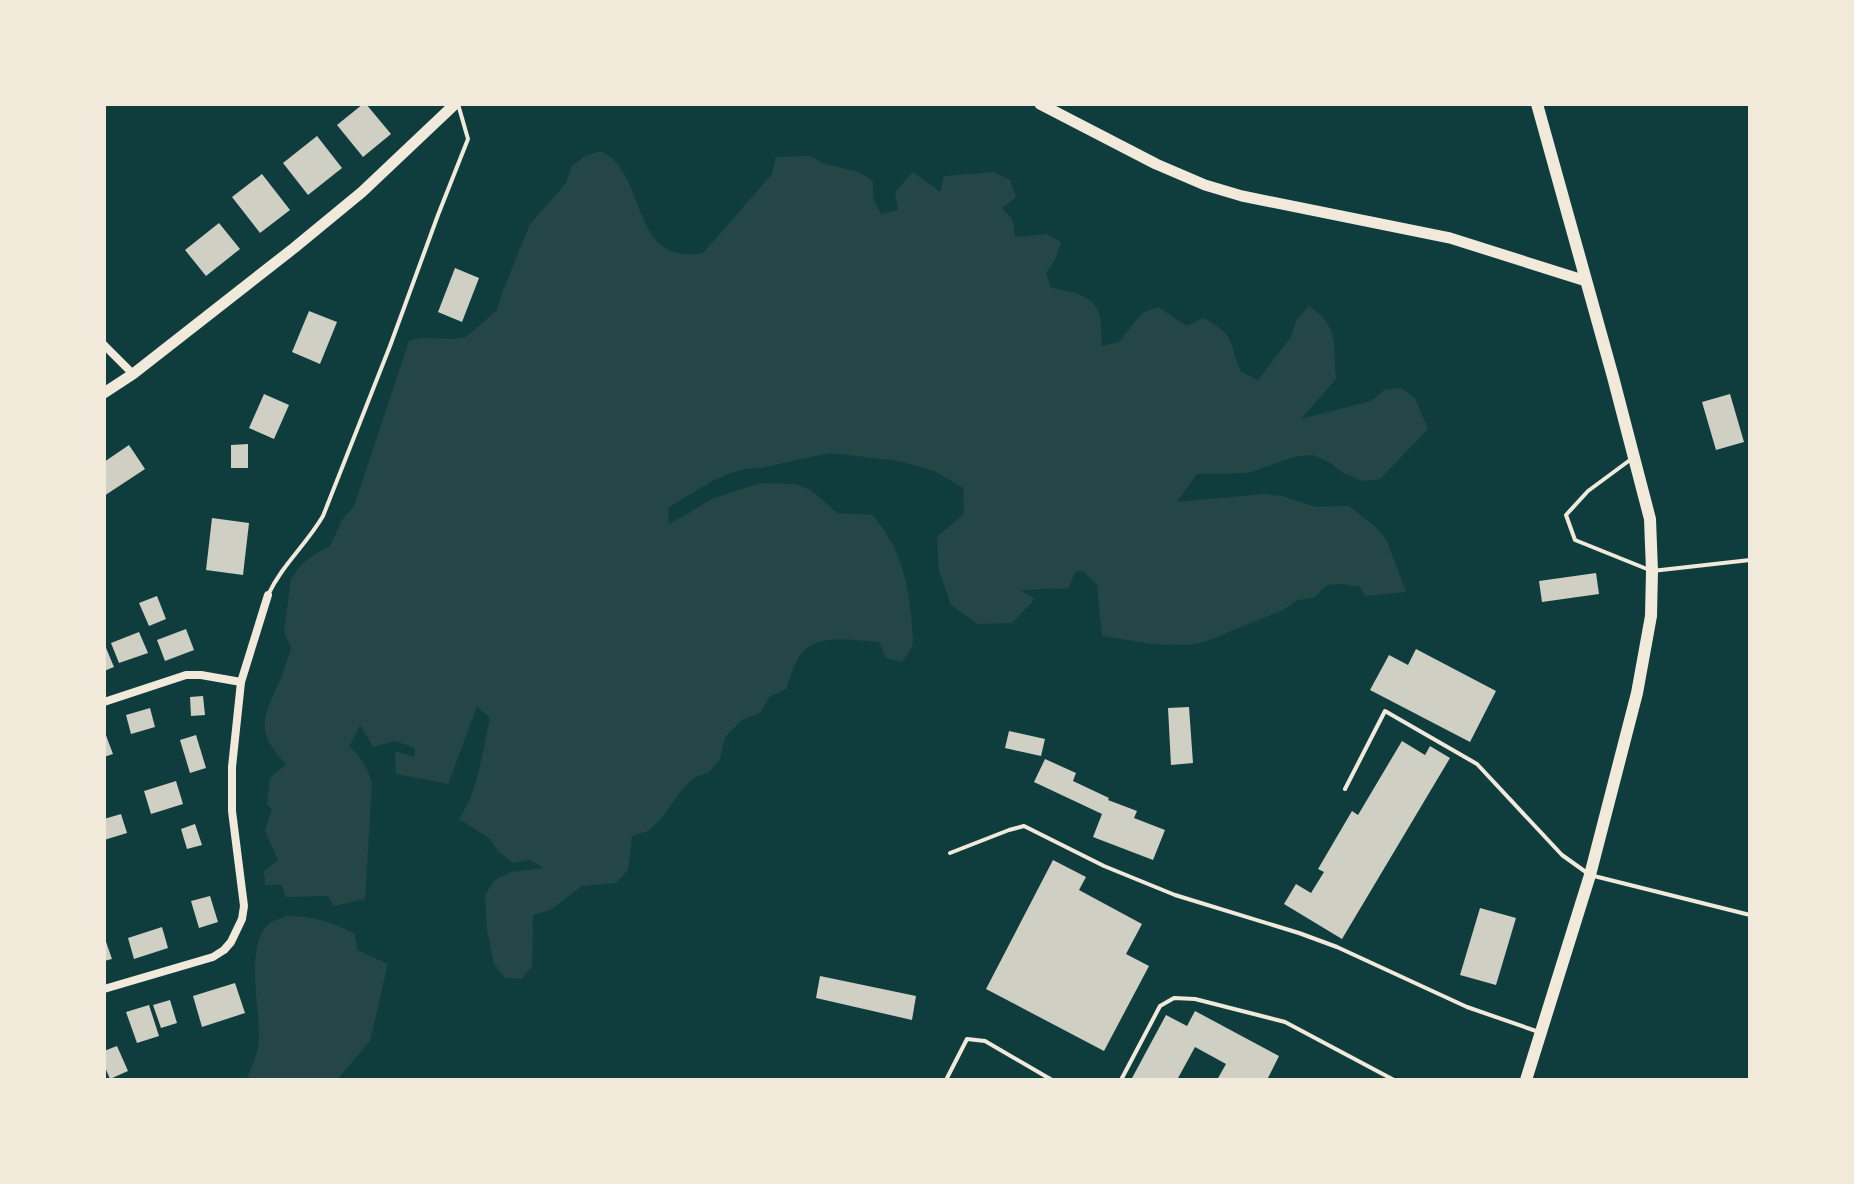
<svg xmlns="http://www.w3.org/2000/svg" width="1854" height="1184" viewBox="0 0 1854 1184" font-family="Lora,serif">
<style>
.green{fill:#244646}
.building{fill:#cfcfc3}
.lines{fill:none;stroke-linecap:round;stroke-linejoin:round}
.service{stroke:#f1e9da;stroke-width:4}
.minor{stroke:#f1e9da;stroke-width:8}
.tertiary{stroke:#f1e9da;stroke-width:11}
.secondary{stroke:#f1e9da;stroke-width:12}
</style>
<rect width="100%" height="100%" fill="#0f3d3e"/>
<g class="green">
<path d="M601 151C649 174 628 266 703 253L772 174 776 157 810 156 825 164 859 172 873 181V198L881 214 898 210 895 192 913 172 940 192 944 176 995 172 1010 180 1016 197 1002 208 1013 220 1015 237 1047 234 1061 242 1055 259 1046 273 1051 288C1068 291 1093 293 1099 314 1102 323 1101 336 1102 346L1119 342 1142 313 1158 307 1187 326 1203 318C1237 335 1228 342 1241 372L1258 380 1291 337 1297 319 1309 306C1340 327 1333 345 1336 379L1301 419 1371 401 1384 390 1401 388 1415 398 1428 429 1380 479 1363 481 1345 474 1329 462 1313 455 1297 456 1248 473 1197 474 1177 502 1264 494 1282 496 1315 507 1349 506 1376 527 1387 541 1406 592 1365 596 1360 587 1343 584 1326 585 1314 598 1297 600 1283 610 1204 642 1188 645 1152 644 1102 636 1097 585 1084 572 1076 571 1068 588 1020 590 1035 599 1012 623 978 624 951 605 939 571 937 537 964 514 963 488 934 471 899 461 830 453 760 468 744 469 728 474 712 481 668 508 669 524 714 498 761 483 795 484 811 490 837 513 872 515C900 545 910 586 912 627 912 632 914 641 912 646 911 651 905 657 902 662L886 658 879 642C853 641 819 632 801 654 794 663 790 678 786 689L770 696 760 713 742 720 725 737 720 759 709 772 693 778 681 791 661 819 648 831 632 836 628 870 616 883 582 886 550 910 533 915 532 966 522 979 505 978 494 964 487 930 485 895 495 880 511 872 543 868 530 860 513 863 499 852 489 838 459 819C479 789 482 752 490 718L477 706 448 784 396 774 395 751 414 757 415 748 395 741 373 747 360 725 349 747C362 757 367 767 372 783L365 899 334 906 328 896 285 897 282 885H265L264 871 278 860 265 831 272 809 267 805 270 778 286 764C252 729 265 716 281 678 285 668 288 658 291 648L284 632 291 579 301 565 315 554 330 546 342 520 354 506 409 341 421 338 452 339 466 337 497 310 502 293 530 224 566 183 572 166 585 156Z"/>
<path d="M287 916C311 916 334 922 355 934L357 950 388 964 370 1041 337 1080H246C252 1066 258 1054 259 1038 260 1009 244 943 270 923 274 920 282 918 287 916Z"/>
</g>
<g class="building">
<polygon points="363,104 366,104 391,134 363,157 337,125"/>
<polygon points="317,136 342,168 308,195 283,163"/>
<polygon points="262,174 290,210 260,233 232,197"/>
<polygon points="219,223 240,249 206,276 185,250"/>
<polygon points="455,268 479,278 462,322 438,312"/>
<polygon points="309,311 337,322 320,364 292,352"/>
<polygon points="264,394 289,405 274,439 249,428"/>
<polygon points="1730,394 1744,442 1716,450 1702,402"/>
<polygon points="248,444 248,468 231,468 231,445"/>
<polygon points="129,445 145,469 104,496 104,462"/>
<polygon points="212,518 249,523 243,575 206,570"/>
<polygon points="1596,573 1599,594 1542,602 1539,581"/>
<polygon points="157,596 166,619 149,626 139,603"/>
<polygon points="186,629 194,650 165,661 157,640"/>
<polygon points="139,632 148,653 119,663 111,643"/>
<polygon points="104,643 114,667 104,671"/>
<polygon points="1416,649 1496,691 1470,742 1370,690 1389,655 1408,665"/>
<polygon points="203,696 205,715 191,716 190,697"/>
<polygon points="1189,707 1193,763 1171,765 1168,708"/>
<polygon points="150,708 155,727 131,734 126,715"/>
<polygon points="104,730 113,754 104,757"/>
<polygon points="1009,731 1045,739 1041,756 1005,748"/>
<polygon points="196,735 206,768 190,773 180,740"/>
<polygon points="1402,741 1425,755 1430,746 1450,758 1342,939 1284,904 1296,884 1311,893 1324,872 1318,869 1352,811 1358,815"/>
<polygon points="1045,759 1076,773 1073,781 1109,798 1108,800 1137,811 1134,818 1165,830 1153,860 1093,837 1102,814 1034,782"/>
<polygon points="176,781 183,804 151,814 144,791"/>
<polygon points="121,814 127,833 104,840 104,819"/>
<polygon points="195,824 202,845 187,849 181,829"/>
<polygon points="1053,860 1086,877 1079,890 1142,924 1126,954 1149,966 1104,1051 986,989"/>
<polygon points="210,896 218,922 199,928 191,901"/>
<polygon points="1480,908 1516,918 1496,985 1460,975"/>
<polygon points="162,927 168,948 134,959 128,938"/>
<polygon points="104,936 112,959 104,961"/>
<polygon points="820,976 916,996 912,1020 816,998"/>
<polygon points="235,983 245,1013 202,1027 193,996"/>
<polygon points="170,1000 177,1023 161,1028 153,1005"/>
<polygon points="149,1005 159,1036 137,1043 126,1012"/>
<polygon points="1195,1011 1279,1056 1267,1080 1217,1080 1226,1064 1195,1047 1177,1080 1131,1080 1166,1015 1187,1026"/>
<polygon points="117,1046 128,1071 110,1079 104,1065 104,1051"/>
</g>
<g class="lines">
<g class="service">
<polyline points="1630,460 1588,491 1566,515 1575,540 1652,571 1750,560"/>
<path d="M268 595C282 565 306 545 323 516L390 346 438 215 468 139 458 104"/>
<polyline points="1345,789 1385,711 1477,764 1562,855 1590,875 1750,915"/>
<polyline points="950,853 1009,830 1024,826 1104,866 1175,895 1299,933 1337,947 1467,1007 1539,1032"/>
<polyline points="946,1080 967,1039 985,1041 1052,1080"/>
<polyline points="1121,1080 1160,1006 1174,998 1195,999 1285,1022 1394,1080"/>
</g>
<g class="minor">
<polyline points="104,345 133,374"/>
<polyline points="104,702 186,675 201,675 241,682"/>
<polyline points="104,989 213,957 224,950 231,942 242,919 244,906 232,811 232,767 241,682 268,595"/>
</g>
<g class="tertiary">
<polyline points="1040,104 1156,164 1205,185 1242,196 1450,238 1586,281"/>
<polyline points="104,393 133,374 294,248 362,192 455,104"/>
</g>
<polyline class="secondary" points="1526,1080 1590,875 1637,693 1651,616 1652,571 1650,519 1613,377 1537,104"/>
</g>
<rect width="1854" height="1184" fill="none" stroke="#f1e9da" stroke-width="212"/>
</svg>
